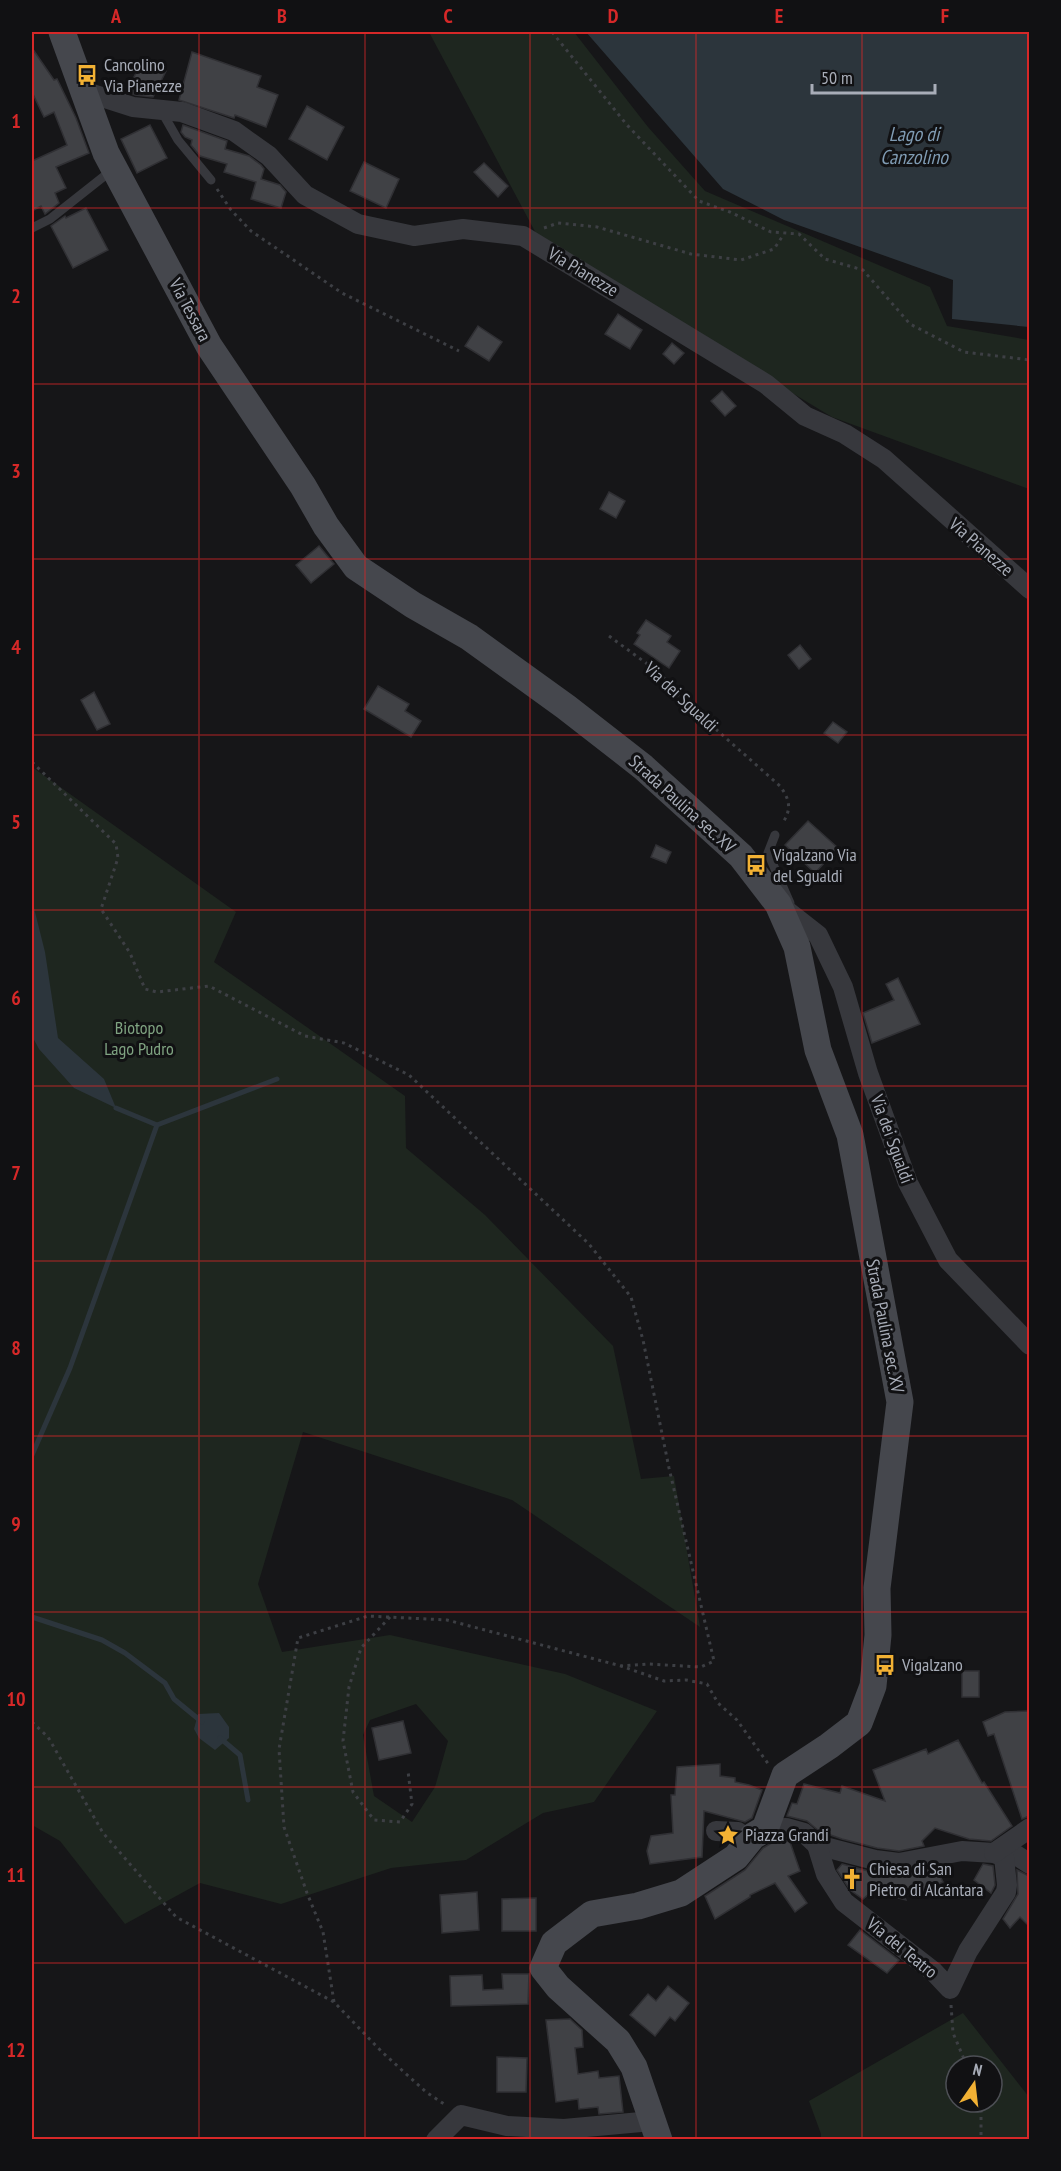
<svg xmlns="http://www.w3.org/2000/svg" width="1061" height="2171" viewBox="0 0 1061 2171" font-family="'PT Sans Narrow',sans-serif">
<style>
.green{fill:#1e261f;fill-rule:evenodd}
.water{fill:#2c353c}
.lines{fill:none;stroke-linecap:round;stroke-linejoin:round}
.stream{stroke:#2c353c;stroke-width:5}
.building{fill:#404145;stroke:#303034;stroke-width:1.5}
.path{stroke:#3d3f44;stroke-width:3;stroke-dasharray:3 4.5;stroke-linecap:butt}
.lane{stroke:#37383d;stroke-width:9}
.street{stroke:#37383d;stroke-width:20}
.secondary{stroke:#45474d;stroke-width:27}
.grid{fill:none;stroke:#d62828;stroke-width:1.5;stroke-opacity:0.55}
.labels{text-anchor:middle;stroke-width:6;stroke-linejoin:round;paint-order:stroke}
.poi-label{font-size:18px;fill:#a8adb8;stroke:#111113;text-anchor:start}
.street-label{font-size:18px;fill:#a8adb8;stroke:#111113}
.park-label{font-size:18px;fill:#7fa381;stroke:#111113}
.water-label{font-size:20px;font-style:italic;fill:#7f9bb3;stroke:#111113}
.neatline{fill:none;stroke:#d62828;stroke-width:2}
.grid-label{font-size:20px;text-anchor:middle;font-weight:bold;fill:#d62828}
</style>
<rect width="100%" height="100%" fill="#161618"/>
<g class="green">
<polygon points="429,32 574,32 648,127 705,191 930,287 947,326 1029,340 1029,489 832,417 540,241"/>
<path d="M32 767 236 912 214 962 405 1096 406 1148 485 1215 613 1346 641 1479 674 1476 700 1627 512 1500 303 1432 258 1584 282 1652 390 1635 565 1674 657 1711 594 1802 543 1813 466 1860 391 1868 281 1904 200 1883 125 1924 60 1841 32 1825ZM416 1704 448 1741 435 1787 412 1822 374 1796 363 1735 370 1720Z"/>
<path d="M963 2013 1029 2097V2139H821V2134L809 2101ZM956 2066H992V2102H956Z"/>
</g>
<g class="water">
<polygon points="586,32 1029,32 1029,327 952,319 953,280 784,220 723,189"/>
<polygon points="32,900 45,952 58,1038 104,1079 116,1108 74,1088 39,1049 32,1036"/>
<polygon points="219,1713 229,1727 229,1738 215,1750 199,1738 194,1729 198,1714"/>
</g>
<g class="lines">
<g class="stream">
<polyline points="116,1108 157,1125 277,1079"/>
<polyline points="32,1455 70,1368 157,1125"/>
<polyline points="32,1617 102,1640 125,1653 165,1683 174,1699 202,1722"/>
<polyline points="220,1738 240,1755 248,1800"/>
</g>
</g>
<g class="building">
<polygon points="32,48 54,80 57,79 76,118 89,153 56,167 66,188 55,193 59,203 45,214 41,206 32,211 32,161 67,145 54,112 44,117 32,92"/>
<polygon points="192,52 261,76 257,87 278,95 266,127 235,115 234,118 179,100"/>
<polygon points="143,59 166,71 153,97 135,95 127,91"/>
<polygon points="307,106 344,127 327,160 289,139"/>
<polygon points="150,125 167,158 137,173 121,139"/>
<polygon points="183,125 227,141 225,149 249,156 261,165 264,169 261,179 280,185 286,192 281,208 251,199 256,182 224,172 227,164 200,156 191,145 192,140 185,137 181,132"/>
<polygon points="364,162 399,179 386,208 350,191"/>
<polygon points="484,163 508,186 498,197 474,172"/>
<polygon points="86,208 108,250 73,268 51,226 65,216 66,218"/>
<polygon points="618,314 642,330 630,349 605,334"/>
<polygon points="478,326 502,342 489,361 465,346"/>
<polygon points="672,343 684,353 674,364 663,354"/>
<polygon points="722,391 736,406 725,416 711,401"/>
<polygon points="609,492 625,501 616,518 600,509"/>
<polygon points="319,546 334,564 311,583 296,565"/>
<polygon points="646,620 671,636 667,642 680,651 669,668 634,644 640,635 637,633"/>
<polygon points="800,645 811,659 799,669 788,655"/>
<polygon points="378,686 409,704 405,711 421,721 411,737 364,709"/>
<polygon points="94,692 110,724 97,730 81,700"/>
<polygon points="833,722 847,732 838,743 824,733"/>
<polygon points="808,821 838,848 815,873 785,845"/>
<polygon points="656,845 671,852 666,863 651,857"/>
<polygon points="898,978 920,1024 872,1043 863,1013 894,1000 886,984"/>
<rect x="962" y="1671" width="17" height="26"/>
<polygon points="1028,1711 1029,1816 1022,1819 994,1734 988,1736 983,1722 1005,1712"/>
<polygon points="403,1721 411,1753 379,1760 372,1728"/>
<polygon points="958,1740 982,1783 984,1782 1012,1826 991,1841 969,1839 935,1828 922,1841 924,1846 899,1851 877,1848 842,1839 819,1831 807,1821 787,1816 792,1803 797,1804 804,1784 840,1793 842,1786 885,1801 873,1770 926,1749 928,1754"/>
<polygon points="720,1764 720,1776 735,1778 735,1782 749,1785 762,1790 752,1818 745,1822 704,1811 702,1857 650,1864 647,1851 651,1836 673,1833 671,1795 675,1795 677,1767"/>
<polygon points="785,1840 790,1842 800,1871 788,1876 807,1903 795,1912 775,1883 750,1895 750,1897 715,1919 705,1896 745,1870 763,1848 775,1841"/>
<polygon points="842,1864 872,1872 898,1875 936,1868 943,1882 921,1893 904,1895 906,1900 886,1895 876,1888 863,1899 850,1890 837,1870"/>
<polygon points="983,1864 993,1866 995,1885 991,1893 974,1880"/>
<polygon points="1017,1870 1029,1876 1029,1926 1020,1917 1010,1928 1003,1919 1018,1894"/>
<polygon points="477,1892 479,1930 442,1933 440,1895"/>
<polygon points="536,1898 536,1931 502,1931 502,1899"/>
<polygon points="860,1930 899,1960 887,1973 848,1945"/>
<polygon points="502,1974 529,1974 528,2004 451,2006 450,1976 482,1975 483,1990 503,1989"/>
<polygon points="668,1986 689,2003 675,2021 670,2017 655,2036 630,2015 648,1994 656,2001"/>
<polygon points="570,2019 582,2030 583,2047 575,2048 578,2074 598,2071 599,2078 619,2076 623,2112 599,2114 598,2107 579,2109 578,2099 556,2102 546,2020"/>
<polygon points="497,2057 527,2058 526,2092 497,2092"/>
</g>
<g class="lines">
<g class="path">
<polyline points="552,32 627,125 699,201 730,212 771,232 799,234 825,259 863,270 910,324 964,352 1030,360"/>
<polyline points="217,189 231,210 251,231 342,293 459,351"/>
<polyline points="544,228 558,223 597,227 691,254 741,260 774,249 784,234"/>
<path d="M609 636 661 674 675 693 780 786C790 800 792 809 782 824"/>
<polyline points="32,762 116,844 118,858 101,909 130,953 145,989 157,992 209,986 305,1036 344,1043 409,1075 589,1244 631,1297 643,1340 669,1468 714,1661 701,1667 648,1664 621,1666"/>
<polyline points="390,1617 361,1648 349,1687 343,1741 353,1792 374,1820 400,1822 412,1804 408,1771"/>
<polyline points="32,1722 48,1737 103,1833 176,1917 334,2002 382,2052 426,2092 447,2106"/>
<polyline points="334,2002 323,1932 307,1893 284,1827 279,1749 298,1638 368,1616 447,1620 621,1666 664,1681 686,1680 707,1684 718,1703 737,1720 769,1765"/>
<polyline points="951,2005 953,2033 967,2066"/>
<polyline points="981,2102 981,2140"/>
</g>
<g class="lane">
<polyline points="162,112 178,140 211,180"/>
<polyline points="32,228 50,219 112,170"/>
<polyline points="775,835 768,853 790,903"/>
</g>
<g class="street">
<polyline points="83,91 133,107 182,112 234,131 269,156 305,195 358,224 414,236 463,229 523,236 766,384 805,416 845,434 884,459 1030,589"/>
<polyline points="781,906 818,935 843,987 868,1073 908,1183 948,1260 1030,1345"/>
<polyline points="765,1829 786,1828 804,1833 817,1845 875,1860 899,1863 962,1851 994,1853 1004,1857 1016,1855 1030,1864"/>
<polyline points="716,1831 738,1832 749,1840"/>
<polyline points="817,1845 826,1874 844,1902 934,1972 950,1989 968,1951 1006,1892 1007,1885 1004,1857"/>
<polyline points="994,1853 1030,1828"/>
<polyline points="436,2140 461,2115 507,2126 564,2129 652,2121"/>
</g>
<polyline class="secondary" points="62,32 106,153 209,346 303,486 326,526 356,567 413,605 469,637 566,707 643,767 741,856 778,904 797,947 818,1050 850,1135 900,1402 877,1588 878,1635 873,1686 859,1723 829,1746 785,1775 765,1829 753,1836 736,1857 681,1893 638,1906 592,1914 554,1943 543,1968 558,1987 618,2041 634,2067 659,2140"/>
</g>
<path class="grid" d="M199 32V2140M365 32V2140M530 32V2140M696 32V2140M862 32V2140M32 208H1030M32 384H1030M32 559H1030M32 735H1030M32 910H1030M32 1086H1030M32 1261H1030M32 1436H1030M32 1612H1030M32 1787H1030M32 1963H1030"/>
<defs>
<symbol id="bus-bare" viewBox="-9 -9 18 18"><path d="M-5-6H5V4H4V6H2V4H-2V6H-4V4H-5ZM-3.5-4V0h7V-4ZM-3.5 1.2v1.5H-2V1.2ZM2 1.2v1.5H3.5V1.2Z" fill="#f2b134" stroke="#111113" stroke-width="2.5" paint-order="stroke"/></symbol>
<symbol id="sight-bare" viewBox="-9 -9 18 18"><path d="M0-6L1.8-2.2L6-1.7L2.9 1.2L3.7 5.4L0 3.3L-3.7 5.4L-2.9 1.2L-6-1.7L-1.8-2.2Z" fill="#f2b134" stroke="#111113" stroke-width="2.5" paint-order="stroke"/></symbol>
<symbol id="church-bare" viewBox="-9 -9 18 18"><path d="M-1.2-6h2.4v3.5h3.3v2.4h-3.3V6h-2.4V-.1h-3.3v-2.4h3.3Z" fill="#f2b134" stroke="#111113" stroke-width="2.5" paint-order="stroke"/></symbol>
</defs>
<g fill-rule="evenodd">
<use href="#bus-bare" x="72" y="60" width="30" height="30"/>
<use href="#bus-bare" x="741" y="850" width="30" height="30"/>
<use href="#bus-bare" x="870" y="1650" width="30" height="30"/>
<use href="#sight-bare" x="713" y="1820" width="30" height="30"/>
<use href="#church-bare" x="837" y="1864" width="30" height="30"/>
</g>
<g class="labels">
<g class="poi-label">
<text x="104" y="71">Cancolino<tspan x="104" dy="21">Via Pianezze</tspan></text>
<text x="773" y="861">Vigalzano Via<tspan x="773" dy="21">del Sgualdi</tspan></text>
<text x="902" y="1671">Vigalzano</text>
<text x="745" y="1841">Piazza Grandi</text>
<text x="869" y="1875">Chiesa di San<tspan x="869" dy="21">Pietro di Alcántara</tspan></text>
</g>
<g class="street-label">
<text transform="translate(583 272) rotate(31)" y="6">Via Pianezze</text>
<text transform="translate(190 310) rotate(62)" y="6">Via Tessara</text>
<text transform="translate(981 547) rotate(41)" y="6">Via Pianezze</text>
<text transform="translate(681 697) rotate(43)" y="6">Via dei Sgualdi</text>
<text transform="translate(682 804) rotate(42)" y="6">Strada Paulina sec. XV</text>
<text transform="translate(892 1139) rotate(70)" y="6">Via dei Sgualdi</text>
<text transform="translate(885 1326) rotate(79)" y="6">Strada Paulina sec. XV</text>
<text transform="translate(902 1948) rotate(39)" y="6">Via del Teatro</text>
</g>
<g class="park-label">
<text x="139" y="1034">Biotopo<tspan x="139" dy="21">Lago Pudro</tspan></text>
</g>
<g class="water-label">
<text x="914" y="141">Lago di<tspan x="914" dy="23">Canzolino</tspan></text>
</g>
</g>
<rect width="1061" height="2171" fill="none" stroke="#111113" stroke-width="66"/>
<g transform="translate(974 2084) rotate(14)"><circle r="28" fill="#111113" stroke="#4d4f55" stroke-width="1.5"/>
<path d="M0-4.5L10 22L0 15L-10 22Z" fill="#f2b134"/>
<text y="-9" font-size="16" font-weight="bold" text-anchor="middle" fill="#a8adb8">N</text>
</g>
<path d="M812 84v9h123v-9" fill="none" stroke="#a8adb8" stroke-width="3"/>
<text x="821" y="84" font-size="18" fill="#a8adb8" stroke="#111113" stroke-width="4.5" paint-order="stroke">50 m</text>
<rect x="33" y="33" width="995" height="2105" class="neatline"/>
<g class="grid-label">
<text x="116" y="23">A</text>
<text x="282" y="23">B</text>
<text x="448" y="23">C</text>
<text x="613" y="23">D</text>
<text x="779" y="23">E</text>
<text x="945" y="23">F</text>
<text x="16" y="128">1</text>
<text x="16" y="303">2</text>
<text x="16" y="478">3</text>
<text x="16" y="654">4</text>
<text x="16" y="829">5</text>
<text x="16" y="1005">6</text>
<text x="16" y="1180">7</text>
<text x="16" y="1355">8</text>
<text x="16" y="1531">9</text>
<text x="16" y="1706">10</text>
<text x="16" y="1882">11</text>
<text x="16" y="2057">12</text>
</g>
</svg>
